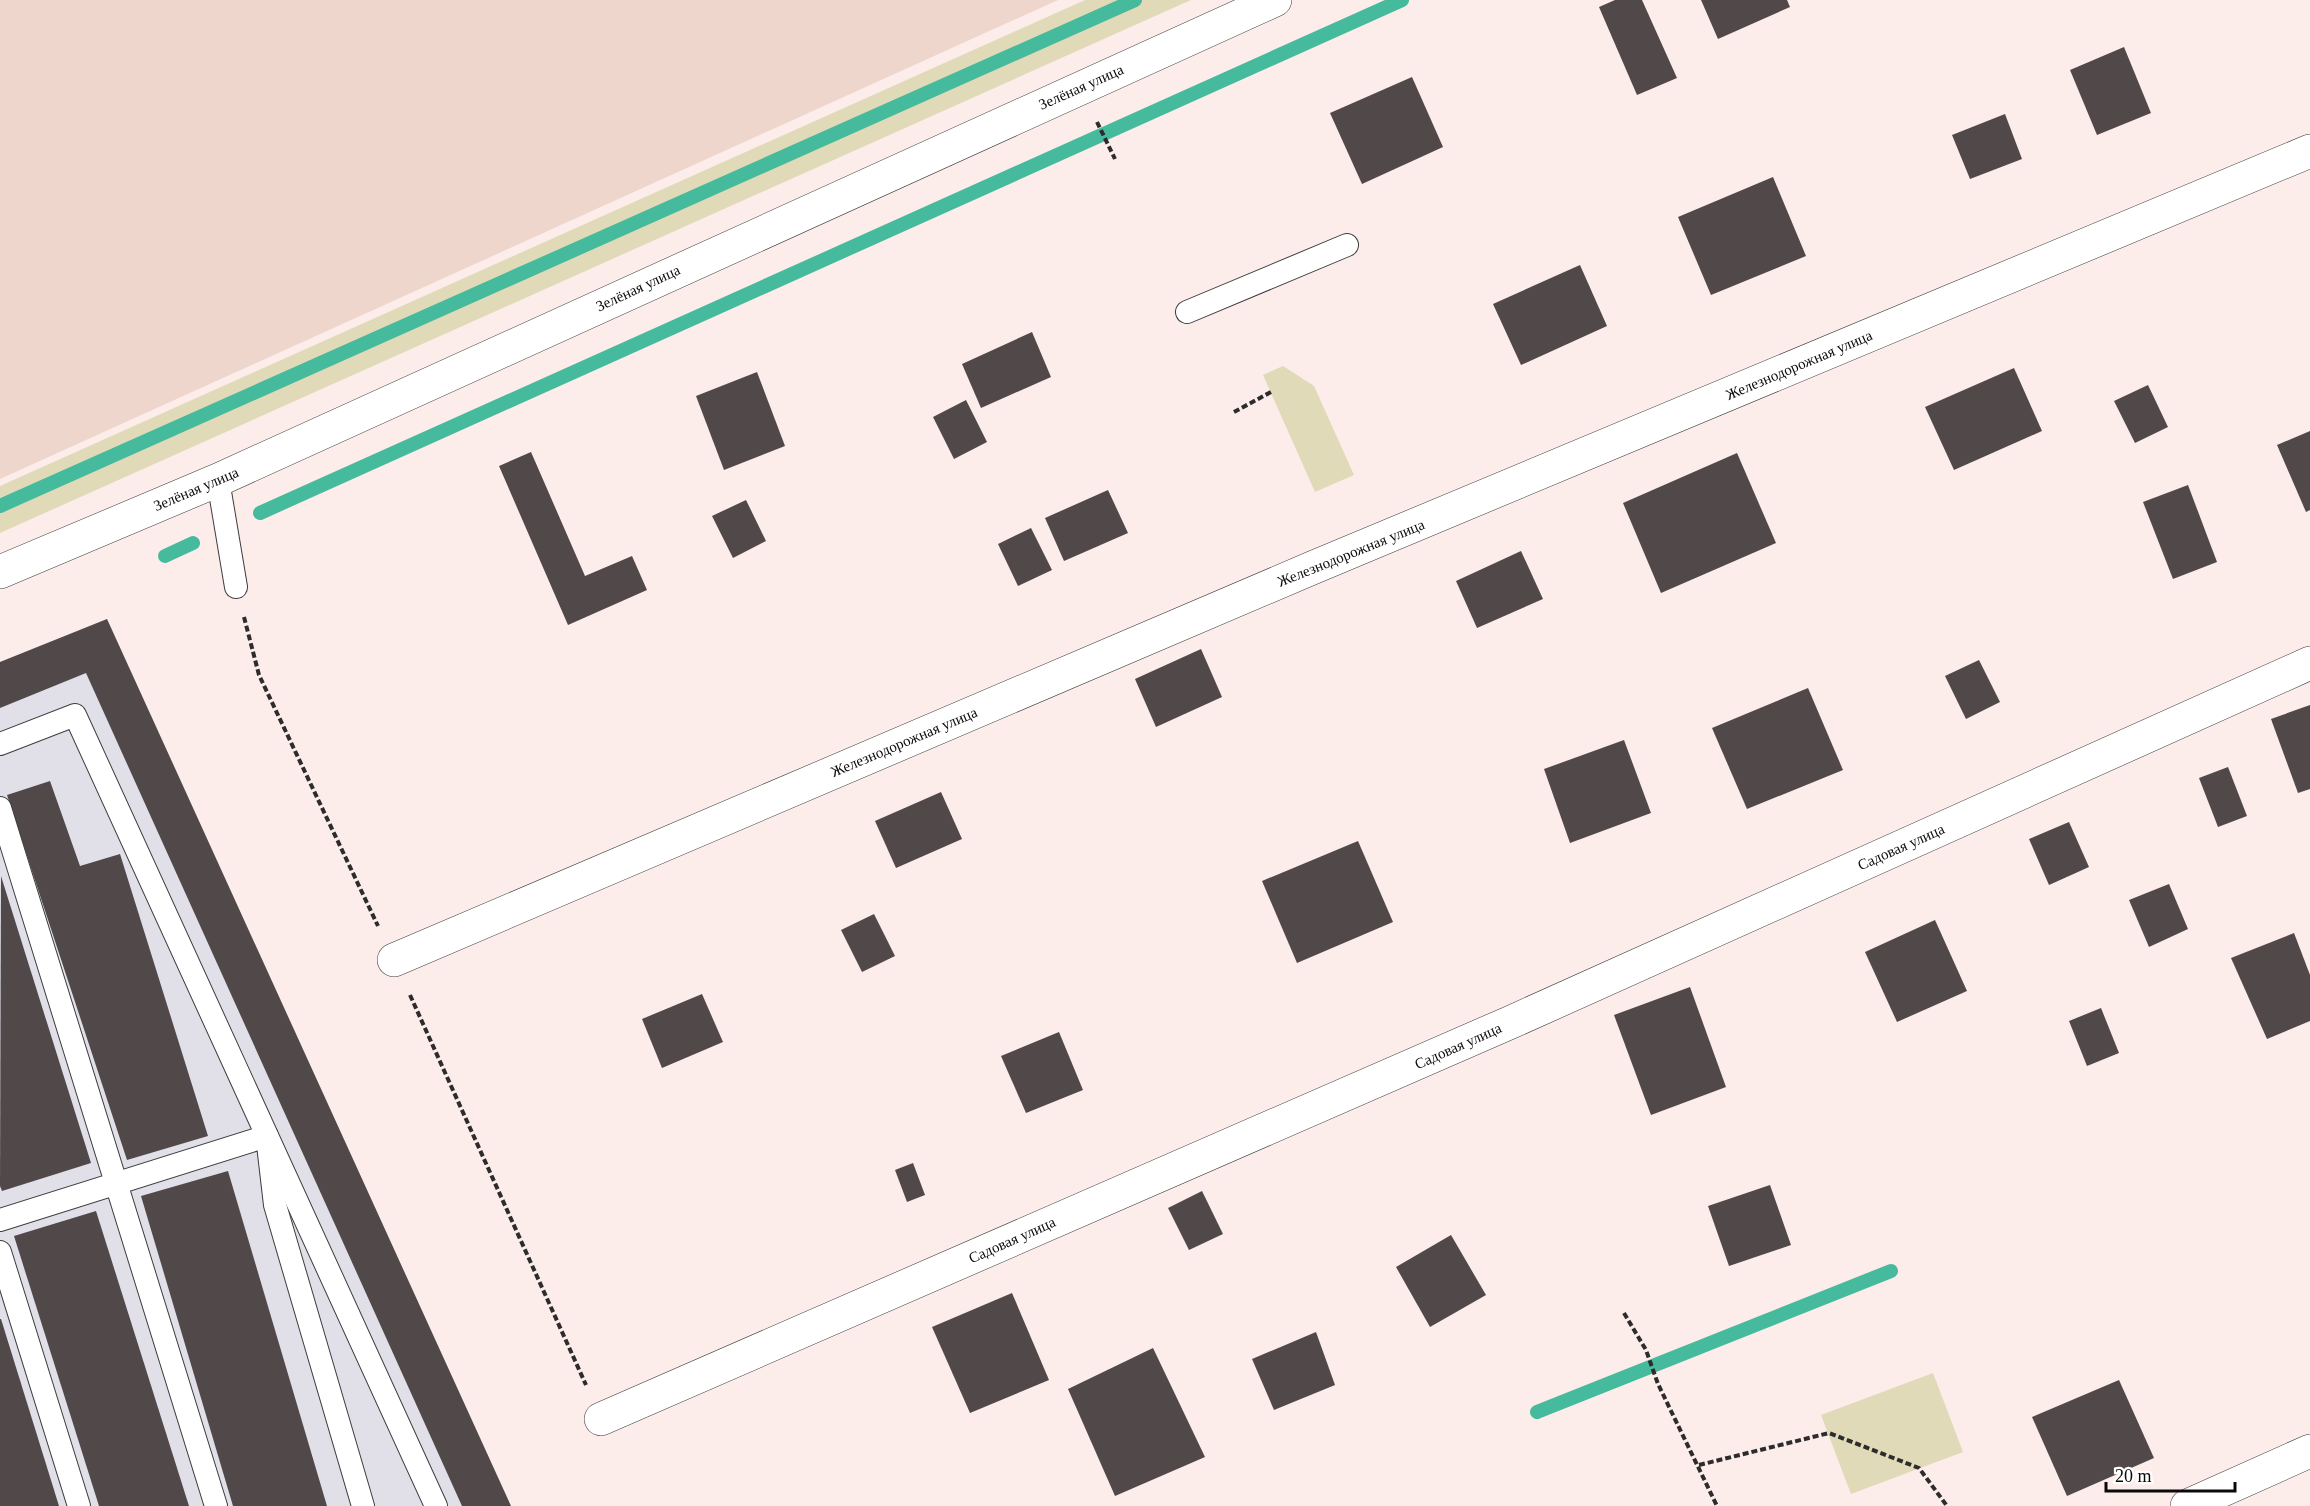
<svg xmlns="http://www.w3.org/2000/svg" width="2310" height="1506" viewBox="0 0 2310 1506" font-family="Georgia,serif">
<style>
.industrial{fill:#e1dfe8}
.farmland{fill:#eed6cd}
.green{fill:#e1dab8}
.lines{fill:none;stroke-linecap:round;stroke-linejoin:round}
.stream{stroke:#46ba9d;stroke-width:14}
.building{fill:#51484a}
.lane-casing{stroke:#3d3d3d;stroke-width:24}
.street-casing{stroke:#3d3d3d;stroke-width:34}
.path{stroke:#2c2c2c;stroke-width:4;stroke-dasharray:6 3;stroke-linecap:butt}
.lane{stroke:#fff;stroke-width:22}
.street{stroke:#fff;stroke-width:33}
.labels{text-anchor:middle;stroke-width:6;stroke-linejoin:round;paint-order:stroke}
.street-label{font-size:15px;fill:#0a0a0a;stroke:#fff}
</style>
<rect width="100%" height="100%" fill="#fcecea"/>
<polygon class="industrial" points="107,619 511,1506 0,1506 0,662"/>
<polygon class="farmland" points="0,0 1058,0 0,479"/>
<g class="green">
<polygon points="1085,0 1191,0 0,533 0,486"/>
<polygon points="1283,366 1314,386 1354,475 1315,492 1263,375"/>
<polygon points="1933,1373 1963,1452 1851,1494 1821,1415"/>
</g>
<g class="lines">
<g class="stream">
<polyline points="0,506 1135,0"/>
<polyline points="260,513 1402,0"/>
<polyline points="165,556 193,543"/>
<polyline points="1537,1412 1891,1271"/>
</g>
</g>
<g class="building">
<polygon points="1615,0 1642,0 1677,78 1637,95 1599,7"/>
<polygon points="1701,0 1787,0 1790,7 1718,39"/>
<polygon points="2124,47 2151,113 2097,135 2070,70"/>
<polygon points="1412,77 1443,147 1362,184 1330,113"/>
<polygon points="2005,114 2022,159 1970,179 1952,135"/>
<polygon points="1773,177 1806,256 1711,295 1678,217"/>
<polygon points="1580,265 1607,326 1521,365 1493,304"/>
<polygon points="1032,332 1051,377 981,408 962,364"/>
<polygon points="2014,368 2042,431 1954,470 1925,407"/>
<polygon points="757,372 785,446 724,470 696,396"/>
<polygon points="2148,385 2168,427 2135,443 2114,401"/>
<polygon points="966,400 987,442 954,459 933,417"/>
<polygon points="2310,431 2310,510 2306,512 2277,445"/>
<polygon points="531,452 585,576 632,556 647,590 568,625 499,466"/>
<polygon points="1737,453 1776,543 1661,593 1623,503"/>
<polygon points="2188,485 2217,562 2173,579 2143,502"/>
<polygon points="1108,490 1128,533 1064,561 1045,518"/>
<polygon points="746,500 766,541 733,558 712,516"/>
<polygon points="1031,528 1052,570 1018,586 998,544"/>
<polygon points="1521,551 1543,599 1477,628 1456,581"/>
<polygon points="107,619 511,1506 462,1506 86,673 0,708 0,662"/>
<polygon points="1201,649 1222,697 1156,727 1135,679"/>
<polygon points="1979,660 2000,702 1966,719 1945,676"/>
<polygon points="1808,688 1843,770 1747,809 1712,728"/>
<polygon points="2310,705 2310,789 2298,793 2271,719"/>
<polygon points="1624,740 1651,813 1570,843 1544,769"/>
<polygon points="2228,767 2247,816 2218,827 2199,778"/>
<polygon points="50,781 80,866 120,854 208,1136 127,1160 7,795"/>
<polygon points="941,792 962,839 896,868 875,821"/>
<polygon points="2069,822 2089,867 2049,885 2029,839"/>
<polygon points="1358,841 1393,922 1297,963 1262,881"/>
<polygon points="1,876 91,1163 2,1191 0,1186"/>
<polygon points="2169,884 2188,929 2149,947 2129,900"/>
<polygon points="874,914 895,956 862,972 841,930"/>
<polygon points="1935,920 1967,991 1897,1022 1865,952"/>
<polygon points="2294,933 2310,975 2310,1021 2267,1039 2231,958"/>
<polygon points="1690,987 1726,1087 1651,1115 1614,1015"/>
<polygon points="702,994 723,1042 662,1068 642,1019"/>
<polygon points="2101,1008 2119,1053 2087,1066 2069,1021"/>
<polygon points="1059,1032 1083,1090 1026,1113 1001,1056"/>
<polygon points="913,1163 925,1195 907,1202 895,1170"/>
<polygon points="228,1171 327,1506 233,1506 141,1196"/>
<polygon points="1770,1185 1791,1245 1729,1266 1708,1206"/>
<polygon points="1202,1191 1223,1234 1189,1250 1168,1208"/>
<polygon points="96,1211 189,1506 99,1506 14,1236"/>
<polygon points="1451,1235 1486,1295 1430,1327 1396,1267"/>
<polygon points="1012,1293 1049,1380 970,1413 932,1327"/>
<polygon points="0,1319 1,1319 59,1506 0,1506"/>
<polygon points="1316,1332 1335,1385 1274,1410 1252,1359"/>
<polygon points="1153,1348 1205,1457 1115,1496 1068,1389"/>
<polygon points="2119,1380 2154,1458 2067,1496 2032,1417"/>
</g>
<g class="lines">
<defs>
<g id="lane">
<polyline points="1187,312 1347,245"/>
<polyline points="218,480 236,587"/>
<polyline points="0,744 75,715 436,1506"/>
<polyline points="0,808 216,1506"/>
<polyline points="0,1220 267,1136 275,1205 363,1506"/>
<polyline points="0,1252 79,1506"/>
</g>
<g id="street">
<polyline points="0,572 218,480 1275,0"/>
<polyline points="394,960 1312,568 2310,151"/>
<polyline points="601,1419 1509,1023 2310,663"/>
<polyline points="2187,1506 2310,1451"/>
</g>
</defs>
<use href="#lane" class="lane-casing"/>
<use href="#street" class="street-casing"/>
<g class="path">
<polyline points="1097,122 1115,159"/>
<polyline points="1234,412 1271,392"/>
<polyline points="244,617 259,675 378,926"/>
<polyline points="410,995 586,1385"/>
<polyline points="1624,1313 1646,1350 1658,1384 1717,1506"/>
<polyline points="1699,1465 1829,1433 1919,1468 1947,1506"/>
</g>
<use href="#lane" class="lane"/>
<use href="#street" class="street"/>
</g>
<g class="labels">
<g class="street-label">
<text transform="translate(1081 87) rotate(-24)" y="5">Зелёная улица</text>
<text transform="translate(638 288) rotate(-25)" y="5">Зелёная улица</text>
<text transform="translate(1799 365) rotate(-23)" y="5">Железнодорожная улица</text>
<text transform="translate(196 489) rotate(-23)" y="5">Зелёная улица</text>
<text transform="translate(1351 553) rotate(-22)" y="5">Железнодорожная улица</text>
<text transform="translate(904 742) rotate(-23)" y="5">Железнодорожная улица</text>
<text transform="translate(1901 847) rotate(-24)" y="5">Садовая улица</text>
<text transform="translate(1458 1046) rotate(-24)" y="5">Садовая улица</text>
<text transform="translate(1012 1240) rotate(-24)" y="5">Садовая улица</text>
</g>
</g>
<path d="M2106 1482v9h129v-9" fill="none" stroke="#0a0a0a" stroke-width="3"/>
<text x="2115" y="1482" font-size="18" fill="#0a0a0a" stroke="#ffffff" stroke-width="4.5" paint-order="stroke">20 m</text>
</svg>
